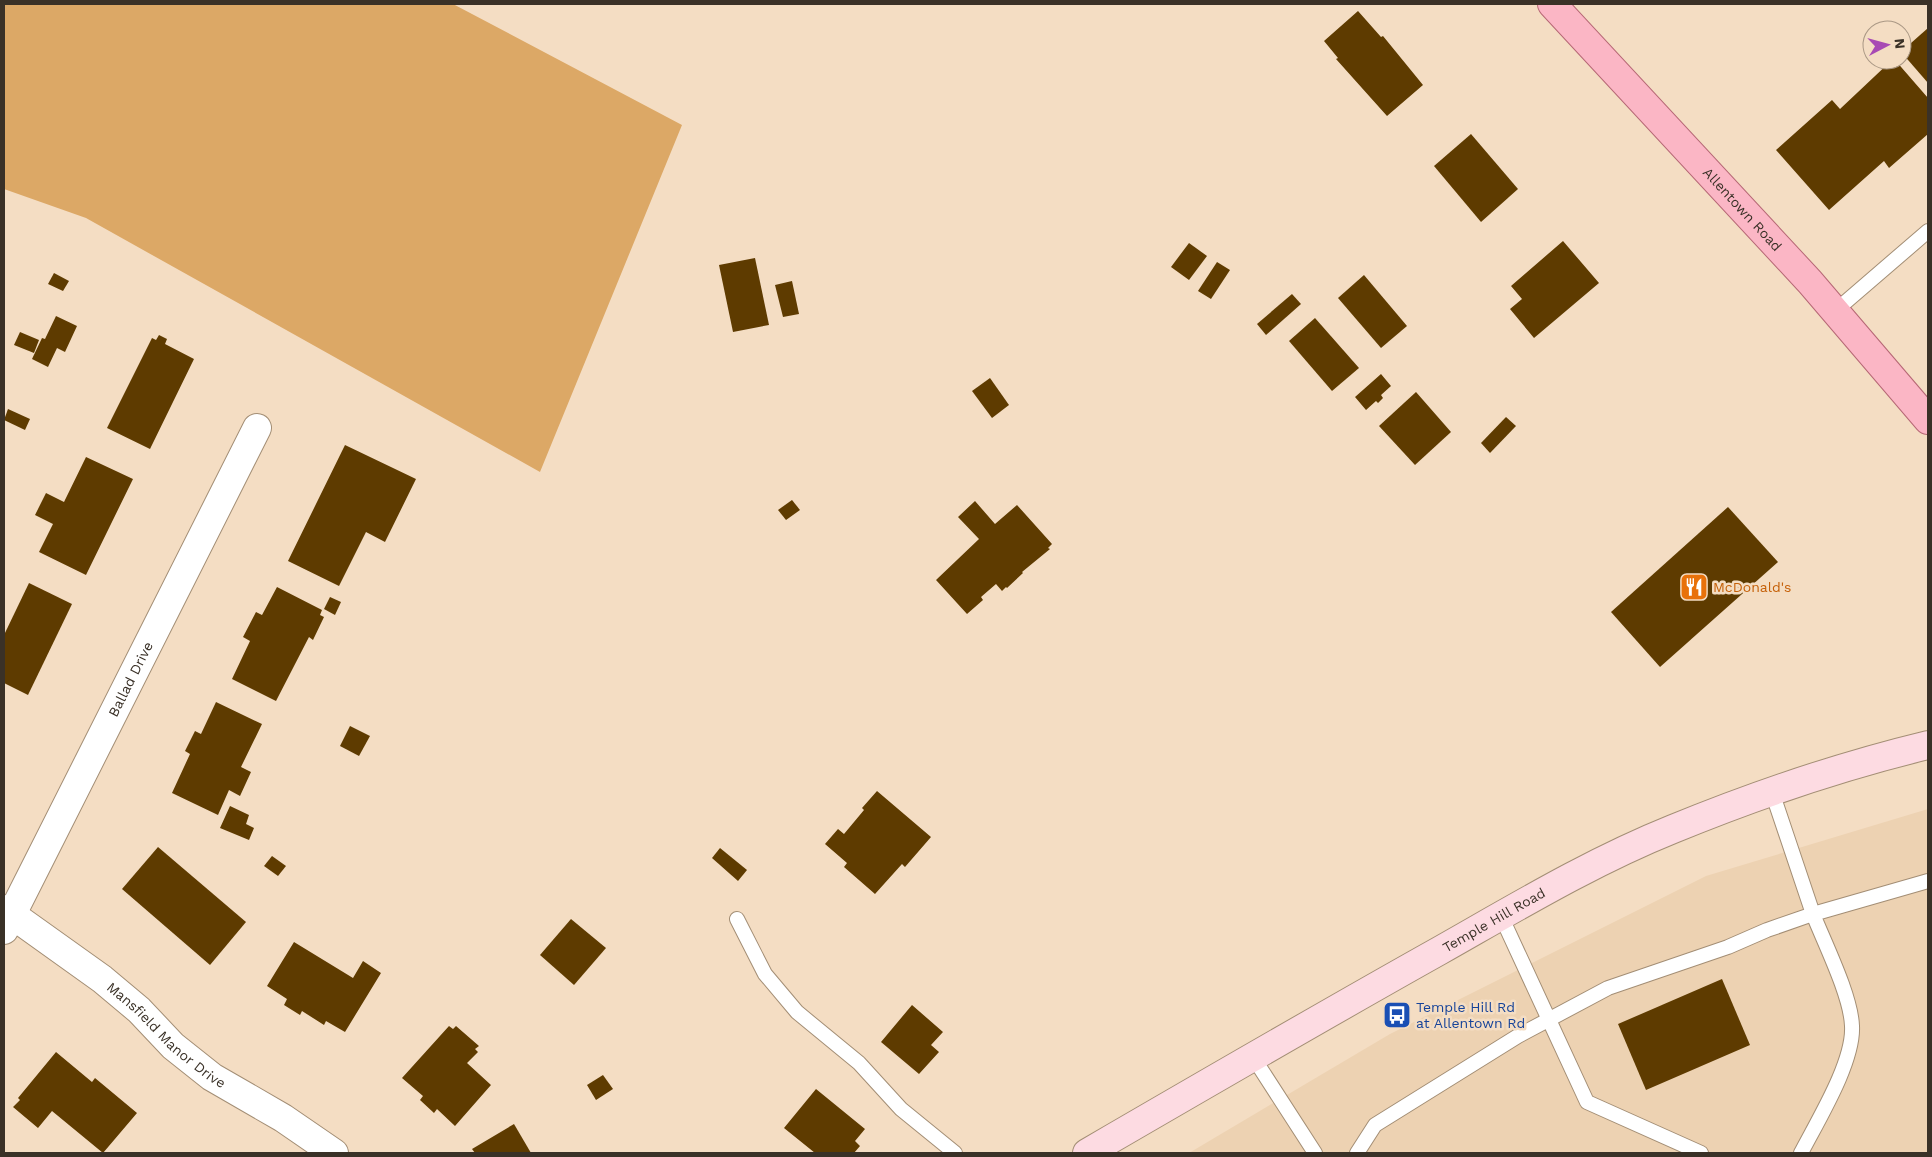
<svg xmlns="http://www.w3.org/2000/svg" width="1932" height="1157" viewBox="0 0 1932 1157" font-family="'Work Sans',sans-serif">
<style>
.built{fill:#edd2b2}
.forest{fill:#dca866}
.building{fill:#5e3b00}
.lines{fill:none;stroke-linecap:round;stroke-linejoin:round}
.lane-casing{stroke:#a38e75;stroke-width:16}
.street-casing{stroke:#a38e75;stroke-width:30}
.secondary-casing{stroke:#a38e75;stroke-width:30}
.primary-casing{stroke:#b66875;stroke-width:30}
.lane{stroke:#fff;stroke-width:14}
.street{stroke:#fff;stroke-width:28}
.secondary{stroke:#fddbe2;stroke-width:28}
.primary{stroke:#fbb6c5;stroke-width:28}
.labels{text-anchor:middle;stroke-width:5;stroke-linejoin:round;paint-order:stroke}
.street-label{font-size:14px;fill:#3a3127;stroke:#f4ddc3}
.food-label{font-size:14px;fill:#c56008;stroke:#f4ddc3;text-anchor:start}
.transit-label{font-size:14px;fill:#164399;stroke:#f4ddc3;text-anchor:start}
</style>
<rect width="100%" height="100%" fill="#f4ddc3"/>
<polygon class="built" points="1928,809 1928,1153 1189,1153 1390,1034 1706,876"/>
<polygon class="forest" points="4,4 453,4 682,125 540,472 86,218 4,189"/>
<g class="building">
<polygon points="1358,11 1381,37 1383,36 1423,85 1387,116 1336,59 1338,58 1324,41"/>
<polygon points="1928,28 1928,83 1902,53 1902,51"/>
<polygon points="1892,60 1895,60 1928,98 1928,134 1889,168 1884,161 1829,210 1776,150 1832,100 1840,109"/>
<polygon points="1471,134 1518,189 1481,222 1434,166"/>
<polygon points="1563,241 1599,283 1534,338 1510,309 1522,299 1511,286"/>
<polygon points="1189,243 1207,256 1189,280 1171,267"/>
<polygon points="755,258 769,325 733,332 719,265"/>
<polygon points="1217,262 1230,270 1211,299 1198,291"/>
<polygon points="54,273 69,281 63,291 48,284"/>
<polygon points="1364,275 1407,326 1381,348 1338,298"/>
<polygon points="792,281 799,314 783,317 775,285"/>
<polygon points="1292,294 1301,304 1266,335 1257,324"/>
<polygon points="56,316 77,326 65,352 57,348 48,367 32,359 42,338 45,339"/>
<polygon points="1315,318 1359,368 1332,391 1289,341"/>
<polygon points="20,332 39,340 34,353 14,345"/>
<polygon points="159,335 167,339 165,344 194,359 150,449 107,428 152,338 156,340"/>
<polygon points="1381,374 1391,386 1381,395 1383,398 1378,403 1376,401 1366,410 1355,397"/>
<polygon points="990,378 1009,405 992,418 972,391"/>
<polygon points="1416,392 1451,432 1415,465 1379,426"/>
<polygon points="8,409 30,419 25,430 4,420"/>
<polygon points="1506,417 1516,426 1490,453 1481,443"/>
<polygon points="345,445 416,479 385,542 366,532 339,586 288,561"/>
<polygon points="86,457 133,479 86,575 39,552 53,524 35,515 46,493 64,502"/>
<polygon points="792,500 800,510 786,520 778,510"/>
<polygon points="975,501 995,524 1017,505 1052,544 1048,548 1050,549 1022,572 1023,573 1007,588 1006,587 1002,591 996,584 981,597 983,600 967,614 936,580 979,539 958,517"/>
<polygon points="1728,507 1778,562 1660,667 1611,612"/>
<polygon points="29,583 72,604 28,695 4,683 4,635"/>
<polygon points="277,587 322,610 320,615 324,617 313,640 309,637 276,701 232,679 250,641 243,637 256,612 262,615"/>
<polygon points="330,597 341,602 335,615 324,609"/>
<polygon points="216,702 262,724 241,767 251,772 240,796 229,790 218,815 172,793 190,754 185,751 195,731 201,734"/>
<polygon points="350,726 370,736 359,756 340,746"/>
<polygon points="877,791 931,837 905,867 902,864 875,894 844,867 847,863 825,844 838,829 844,834 864,810 862,808"/>
<polygon points="230,806 249,815 246,824 254,828 249,840 220,828"/>
<polygon points="158,847 246,922 210,965 122,889"/>
<polygon points="720,848 747,870 738,881 712,858"/>
<polygon points="272,856 286,866 278,876 264,866"/>
<polygon points="571,919 606,948 574,985 540,955"/>
<polygon points="294,942 353,978 363,961 381,973 345,1032 326,1021 324,1025 302,1011 300,1015 284,1005 287,999 267,986"/>
<polygon points="1722,979 1750,1045 1646,1090 1618,1024"/>
<polygon points="912,1005 943,1032 931,1045 939,1052 919,1074 881,1042"/>
<polygon points="449,1026 453,1029 456,1026 479,1046 475,1049 478,1052 467,1063 491,1085 455,1126 437,1109 434,1113 420,1100 423,1096 402,1078"/>
<polygon points="56,1052 92,1082 95,1078 137,1113 103,1153 52,1111 38,1128 13,1107 20,1100 18,1098"/>
<polygon points="603,1075 613,1089 596,1100 587,1085"/>
<polygon points="816,1089 865,1129 855,1141 860,1146 854,1153 815,1153 784,1128"/>
<polygon points="514,1124 531,1153 475,1153 472,1149"/>
</g>
<g class="lines">
<defs>
<g id="lane">
<polyline points="1834,312 1928,231"/>
<polyline points="1501,916 1587,1102 1701,1153"/>
<polyline points="737,919 765,974 797,1012 859,1063 901,1109 955,1153"/>
<polyline points="1253,1057 1315,1153"/>
<polyline points="1357,1153 1375,1125 1518,1036 1608,988 1728,947 1767,930 1813,914 1772,792"/>
<path d="M1801 1153C1818 1120 1854 1062 1852 1026 1851 996 1825 944 1813 914L1928 881"/>
</g>
<g id="street">
<path id="s1" d="M4 909 102 979 139 1010 173 1046 212 1077 283 1118 334 1153"/>
<path id="s2" d="M4 930 257 428"/>
</g>
<g id="secondary">
<path id="s3" d="M1087 1153C1204 1085 1321 1017 1439 951 1515 908 1591 862 1673 829 1756 795 1841 766 1928 745"/>
</g>
<g id="primary">
<path id="s4" d="M1552 4 1810 282 1928 420"/>
</g>
</defs>
<use href="#lane" class="lane-casing"/>
<use href="#street" class="street-casing"/>
<use href="#secondary" class="secondary-casing"/>
<use href="#primary" class="primary-casing"/>
<use href="#lane" class="lane"/>
<use href="#street" class="street"/>
<use href="#secondary" class="secondary"/>
<use href="#primary" class="primary"/>
</g>
<defs>
<symbol id="restaurant-square" viewBox="-11 -11 22 22"><rect x="-9" y="-9" width="18" height="18" rx="4" fill="#e8710a" stroke="#f4ddc3"/><path d="M-5-6h1v4h1v-4h1v4h1v-4h1v5L-1.5 .5V6h-2V.5L-5-1ZM5-6V6H3V1.5H1.5Q1.5-4 5-6Z" fill="#fff"/></symbol>
<symbol id="bus-square" viewBox="-11 -11 22 22"><rect x="-9" y="-9" width="18" height="18" rx="4" fill="#1a4fb4" stroke="#f4ddc3"/><path d="M-5-6H5V4H4V6H2V4H-2V6H-4V4H-5ZM-3.5-4V0h7V-4ZM-3.5 1.2v1.5H-2V1.2ZM2 1.2v1.5H3.5V1.2Z" fill="#fff"/></symbol>
</defs>
<g fill-rule="evenodd">
<use href="#restaurant-square" x="1678" y="571" width="32" height="32"/>
<use href="#bus-square" x="1381" y="999" width="32" height="32"/>
</g>
<g class="labels">
<g class="street-label">
<text dy="5" stroke="none"><textPath href="#s4" startOffset="280">Allentown Road</textPath></text>
<text dy="5" stroke="none"><textPath href="#s2" startOffset="281">Ballad Drive</textPath></text>
<text dy="5" stroke="none"><textPath href="#s3" startOffset="469">Temple Hill Road</textPath></text>
<text dy="5" stroke="none"><textPath href="#s1" startOffset="206">Mansfield Manor Drive</textPath></text>
</g>
<g class="food-label">
<text x="1713" y="592">McDonald's</text>
</g>
<g class="transit-label">
<text x="1416" y="1012">Temple Hill Rd<tspan x="1416" dy="16">at Allentown Rd</tspan></text>
</g>
</g>
<rect width="1932" height="1157" fill="none" stroke="#3a3127" stroke-width="10"/>
<g transform="translate(1887 45) rotate(84)"><circle r="24" fill="#f4ddc3" stroke="#aa9885"/>
<path d="M0-4L9 19L0 12L-9 19Z" fill="#a84ab4"/>
<text y="-8" font-size="14" font-weight="bold" text-anchor="middle" fill="#3a3127">N</text>
</g>
</svg>
